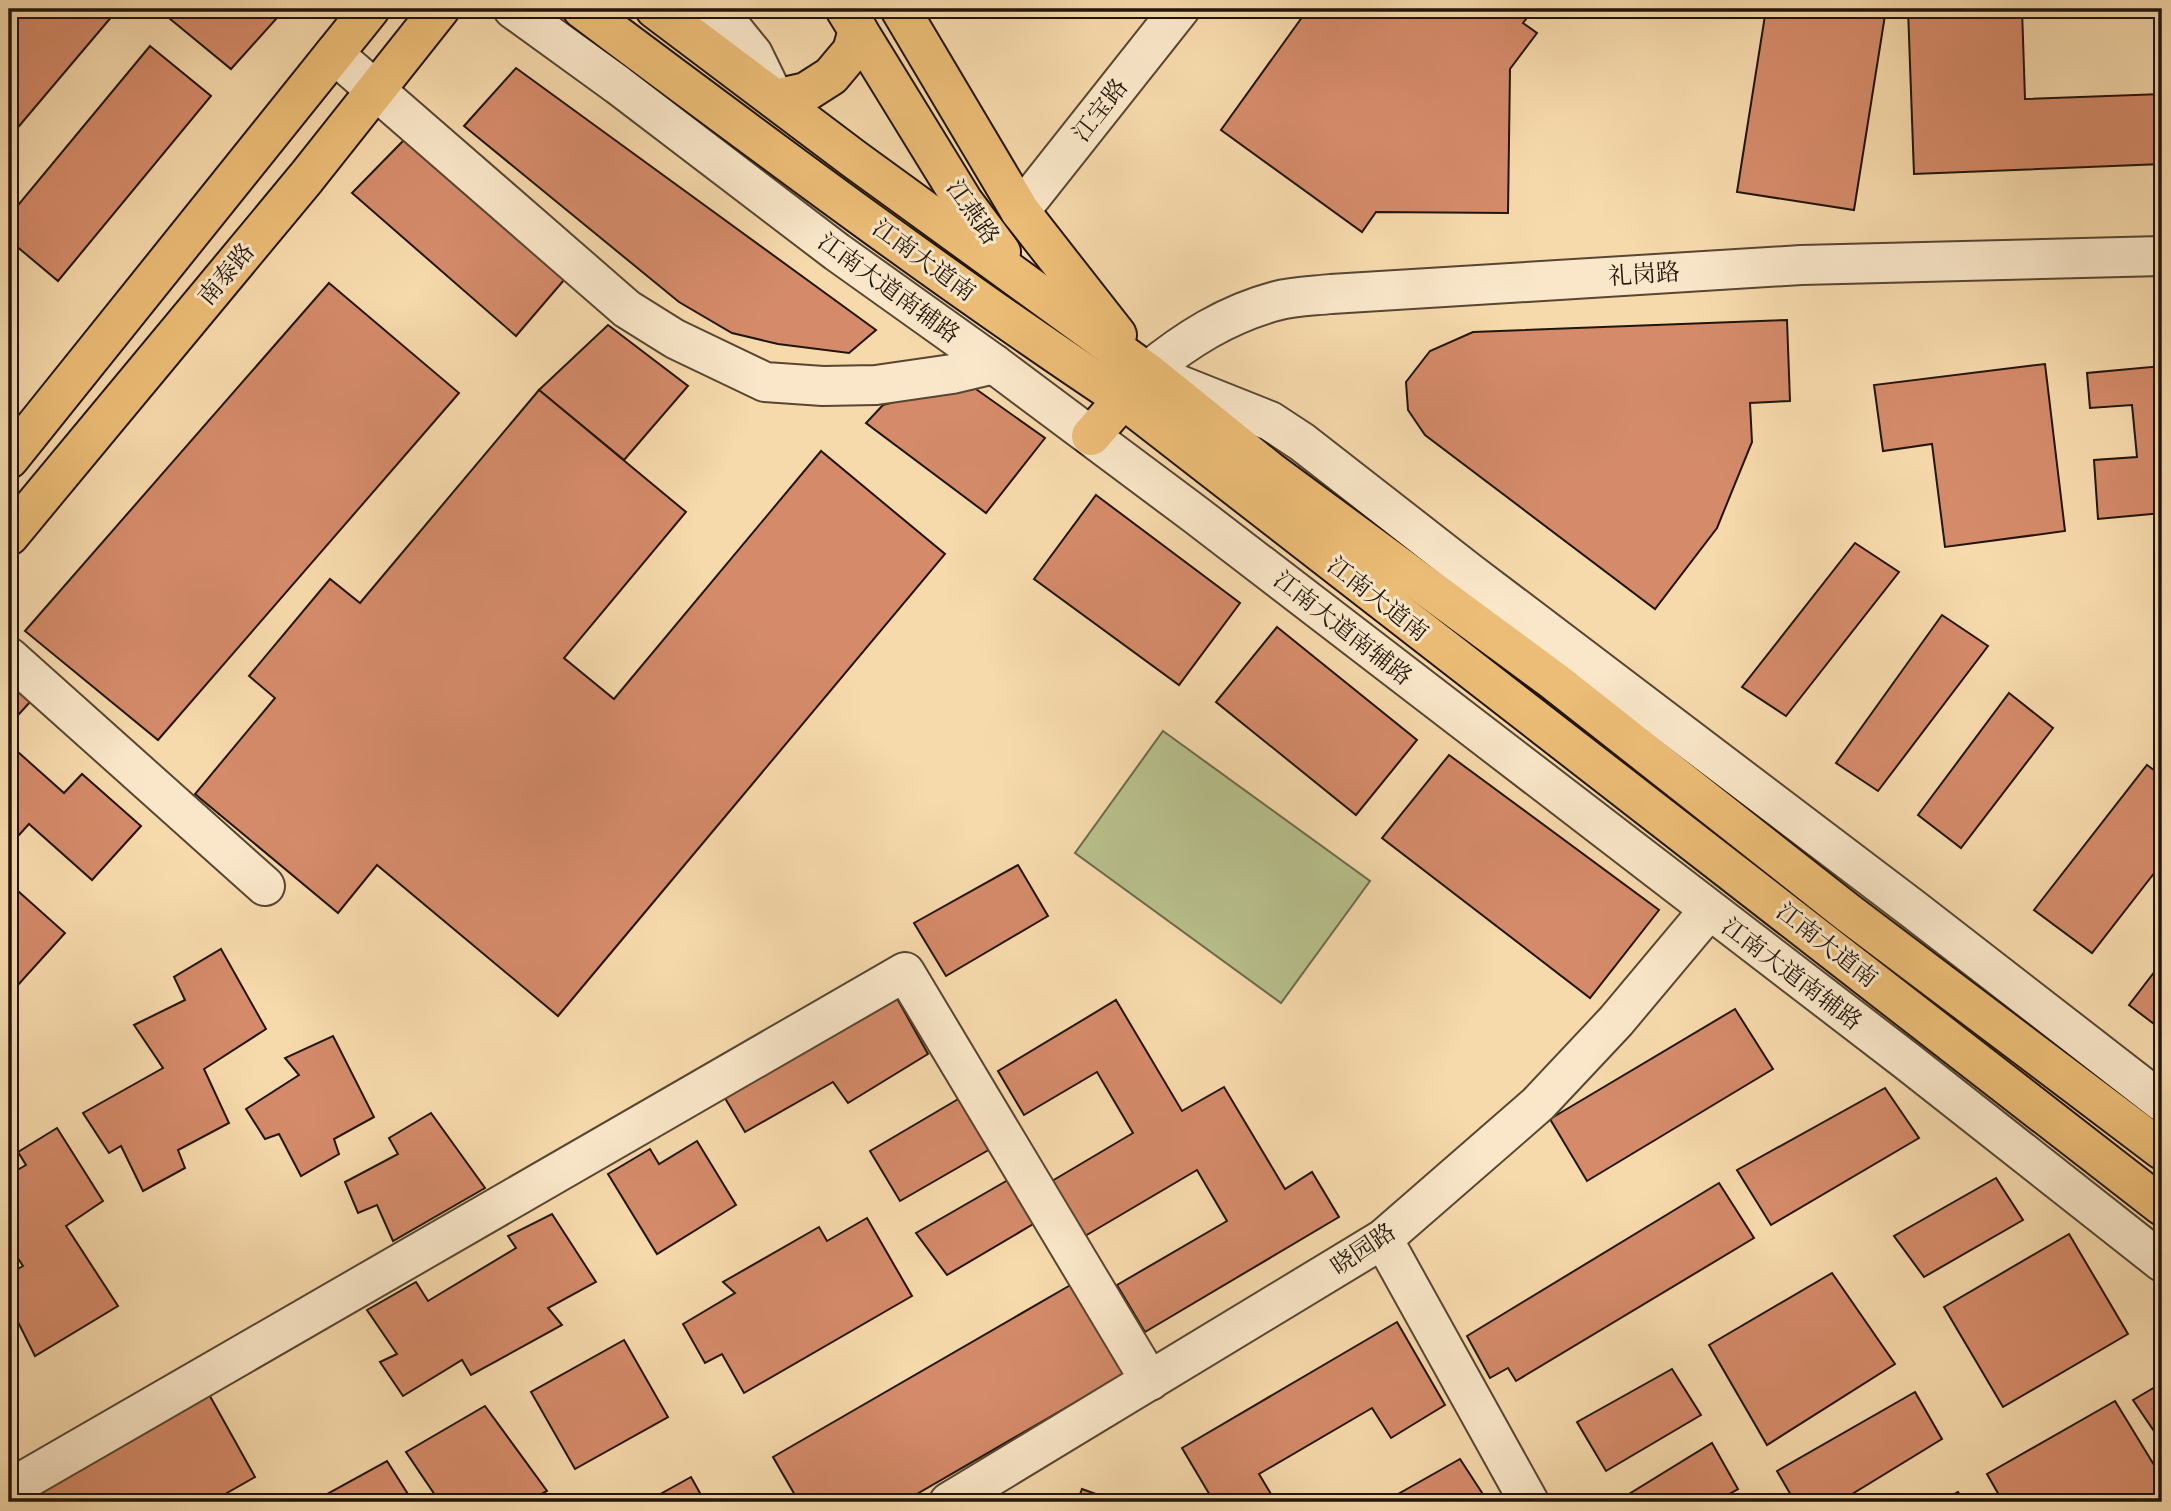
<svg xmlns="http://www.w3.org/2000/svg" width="2171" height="1511" viewBox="0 0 2171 1511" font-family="'IM FELL Great Primer','Noto Serif SC',serif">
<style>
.green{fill:#b8c18d;stroke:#6c6b4b;stroke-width:2}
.building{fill:#d58b6a;stroke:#211509;stroke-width:2}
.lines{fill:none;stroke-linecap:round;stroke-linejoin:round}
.minor-casing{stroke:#564632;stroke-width:42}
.major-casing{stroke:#211509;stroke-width:42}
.minor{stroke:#fae7c9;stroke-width:38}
.major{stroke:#ecbd76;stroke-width:38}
.labels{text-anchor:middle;stroke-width:6;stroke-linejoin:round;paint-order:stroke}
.street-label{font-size:24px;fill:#211509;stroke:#fae7c9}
</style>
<rect width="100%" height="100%" fill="#f7daac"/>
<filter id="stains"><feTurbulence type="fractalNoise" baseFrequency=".00286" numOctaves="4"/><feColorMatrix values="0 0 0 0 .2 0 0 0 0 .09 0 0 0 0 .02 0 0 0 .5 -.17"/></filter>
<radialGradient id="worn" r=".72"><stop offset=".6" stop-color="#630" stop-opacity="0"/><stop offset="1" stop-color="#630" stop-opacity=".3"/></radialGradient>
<polygon class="green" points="1163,731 1370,881 1281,1003 1075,853"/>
<g class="building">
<polygon points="17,9 106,9 113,15 9,138 9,18"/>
<polygon points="158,9 285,9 231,69"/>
<polygon points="1308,9 1534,9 1523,23 1537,33 1510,69 1508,213 1376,212 1362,232 1221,130"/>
<polygon points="1766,9 1886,9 1854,210 1737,192"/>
<polygon points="1908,9 2022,9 2025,99 2162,94 2162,164 1914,174"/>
<polygon points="150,46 211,96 58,281 9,240 9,216"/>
<polygon points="516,68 876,330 849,353 778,344 732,333 679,302 464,126"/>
<polygon points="405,139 564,280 516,336 352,193"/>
<polygon points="329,283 459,393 158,740 25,631"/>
<polygon points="1787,320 1790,401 1750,403 1752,442 1717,528 1655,609 1425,435 1408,410 1406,382 1430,351 1473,332"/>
<polygon points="608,325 688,386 624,460 539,390"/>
<polygon points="2045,364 2065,531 1945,547 1932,444 1883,451 1874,385"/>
<polygon points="2162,366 2162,513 2098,519 2094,460 2137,457 2132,405 2090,408 2087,373"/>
<polygon points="966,382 1045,438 986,513 866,423 883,405"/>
<polygon points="539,390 686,512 564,658 614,699 821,451 945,554 558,1016 377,865 338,913 195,794 275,698 249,676 330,579 360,603"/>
<polygon points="1096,495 1240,603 1179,685 1034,579"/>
<polygon points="1855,543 1899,572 1786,716 1742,687"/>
<polygon points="1942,615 1988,646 1878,791 1836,763"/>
<polygon points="1277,627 1417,740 1356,815 1216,702"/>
<polygon points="9,681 31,701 9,725"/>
<polygon points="2009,693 2053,728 1961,848 1918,815"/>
<polygon points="9,744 64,793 82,774 141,826 92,880 29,824 9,846"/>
<polygon points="1449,755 1659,910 1590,998 1382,838"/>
<polygon points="2147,765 2162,776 2162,863 2092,953 2034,910"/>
<polygon points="1018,865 1048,916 946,976 914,923"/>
<polygon points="9,883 65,933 9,995"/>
<polygon points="221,949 266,1029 204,1069 229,1123 178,1150 185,1168 143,1191 121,1146 109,1153 83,1113 163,1068 134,1025 185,1000 174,977"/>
<polygon points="2162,962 2162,1030 2129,1005"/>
<polygon points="894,993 928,1054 848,1103 833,1082 745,1132 722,1093"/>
<polygon points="1116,1000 1182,1111 1224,1087 1285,1189 1312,1172 1339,1217 1145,1332 1117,1285 1227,1221 1197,1170 1085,1236 1052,1181 1133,1133 1097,1072 1024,1115 998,1071"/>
<polygon points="1735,1009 1773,1069 1587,1181 1550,1119"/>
<polygon points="333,1036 374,1117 334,1139 339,1154 301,1176 279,1134 265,1139 246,1109 299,1075 285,1058"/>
<polygon points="1885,1088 1919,1138 1771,1225 1737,1170"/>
<polygon points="960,1098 992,1148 900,1201 870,1151"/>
<polygon points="431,1113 485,1188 393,1241 377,1205 358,1213 345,1182 398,1154 389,1138"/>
<polygon points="57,1128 103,1201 66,1226 118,1306 35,1356 18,1322 9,1329 9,1274 23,1266 9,1245 9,1175 26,1165 18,1152"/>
<polygon points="697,1141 736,1205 657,1254 608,1174 650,1149 659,1164"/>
<polygon points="1996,1178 2023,1220 1924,1277 1894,1236"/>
<polygon points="1008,1180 1035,1223 947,1275 916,1233"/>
<polygon points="1719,1183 1754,1238 1516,1381 1508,1368 1490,1378 1467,1336"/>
<polygon points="552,1214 596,1282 548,1308 562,1325 471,1375 462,1360 403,1396 380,1362 397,1354 367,1310 416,1282 428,1301 516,1248 508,1236"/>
<polygon points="867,1218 912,1296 744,1393 722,1354 705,1363 683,1324 735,1293 723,1282 819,1227 827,1241"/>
<polygon points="2069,1234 2128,1334 2003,1407 1944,1307"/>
<polygon points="1832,1273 1895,1364 1767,1445 1709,1345"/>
<polygon points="1074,1283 1126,1373 903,1502 799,1502 773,1457"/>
<polygon points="1397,1322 1445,1405 1391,1438 1372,1408 1259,1474 1274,1499 1269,1502 1214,1502 1182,1448"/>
<polygon points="624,1340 668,1417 575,1469 531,1392"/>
<polygon points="1672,1369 1701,1415 1606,1471 1577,1422"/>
<polygon points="2162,1383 2162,1443 2133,1400"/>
<polygon points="206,1389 255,1477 211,1502 17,1502"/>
<polygon points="1915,1392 1942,1439 1839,1502 1795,1502 1777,1471"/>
<polygon points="2115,1401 2162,1478 2162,1499 2157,1502 2003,1502 1987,1474"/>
<polygon points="485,1406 547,1491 527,1502 436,1502 439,1501 406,1452"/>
<polygon points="1712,1443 1738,1489 1715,1502 1616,1502"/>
<polygon points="1460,1459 1488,1502 1384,1502"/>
<polygon points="387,1461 413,1502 333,1502 327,1494"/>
<polygon points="691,1477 705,1502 646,1502"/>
<polygon points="1082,1489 1118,1502 1077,1502"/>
<polygon points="1958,1492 1964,1502 1939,1502"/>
</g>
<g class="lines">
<defs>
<g id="minor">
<polyline points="513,9 618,85 837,252 994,364 1196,515 1907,1061 2162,1262"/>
<polyline points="711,9 727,22 753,54 775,99"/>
<polyline points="334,54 627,309 675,339 765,382 823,386 876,385 952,374 994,364"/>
<polyline points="1020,211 1180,9"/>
<path d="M2162 256 1801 265 1331 294C1313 296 1294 296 1276 301 1227 314 1186 340 1147 372L1270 421 1302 442 1470 573 1913 909 2162 1102"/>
<polyline points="9,657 265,886"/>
<polyline points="1383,1239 1529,1502"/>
<polyline points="9,1489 905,972 1150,1381"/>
<polyline points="949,1502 1383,1239 1538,1104 1616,1021 1709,910"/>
</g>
<g id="major">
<path d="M582 9C760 142 938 276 1123 399L2162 1206"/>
<polyline points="655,9 854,159 1147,372 1271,472 1554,681 1847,912 2162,1150"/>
<polyline points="845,9 963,201 1001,252"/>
<polyline points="900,9 1020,211 1117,335"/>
<polyline points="775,99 806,92 831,76 852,51 858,30"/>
<polyline points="1091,436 1139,381"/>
<polyline points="9,459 370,9"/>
<polyline points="9,536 306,178 440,9"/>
</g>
</defs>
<use href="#minor" class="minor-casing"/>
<use href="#major" class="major-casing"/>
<use href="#minor" class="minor"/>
<use href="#major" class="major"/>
</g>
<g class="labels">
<g class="street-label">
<text transform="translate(1100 110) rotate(-52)" y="8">江宝路</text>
<text transform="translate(973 212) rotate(55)" y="8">江燕路</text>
<text transform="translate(924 260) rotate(36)" y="8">江南大道南</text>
<text transform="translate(226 274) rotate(-50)" y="8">南泰路</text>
<text transform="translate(1644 274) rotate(-4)" y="8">礼岗路</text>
<text transform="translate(889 288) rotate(36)" y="8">江南大道南辅路</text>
<text transform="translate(1378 599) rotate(38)" y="8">江南大道南</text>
<text transform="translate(1343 628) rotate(38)" y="8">江南大道南辅路</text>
<text transform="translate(1827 945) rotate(38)" y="8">江南大道南</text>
<text transform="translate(1792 974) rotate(37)" y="8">江南大道南辅路</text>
<text transform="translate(1363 1249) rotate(-34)" y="8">晓园路</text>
</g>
</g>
<rect width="2171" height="1511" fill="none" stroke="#f7daac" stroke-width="35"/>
<rect x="10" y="10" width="2150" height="1490" fill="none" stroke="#211509" stroke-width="3.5"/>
<rect x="18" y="18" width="2136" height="1476" fill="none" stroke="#211509" stroke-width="2"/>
<rect width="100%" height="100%" filter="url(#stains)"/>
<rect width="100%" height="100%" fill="url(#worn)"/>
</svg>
